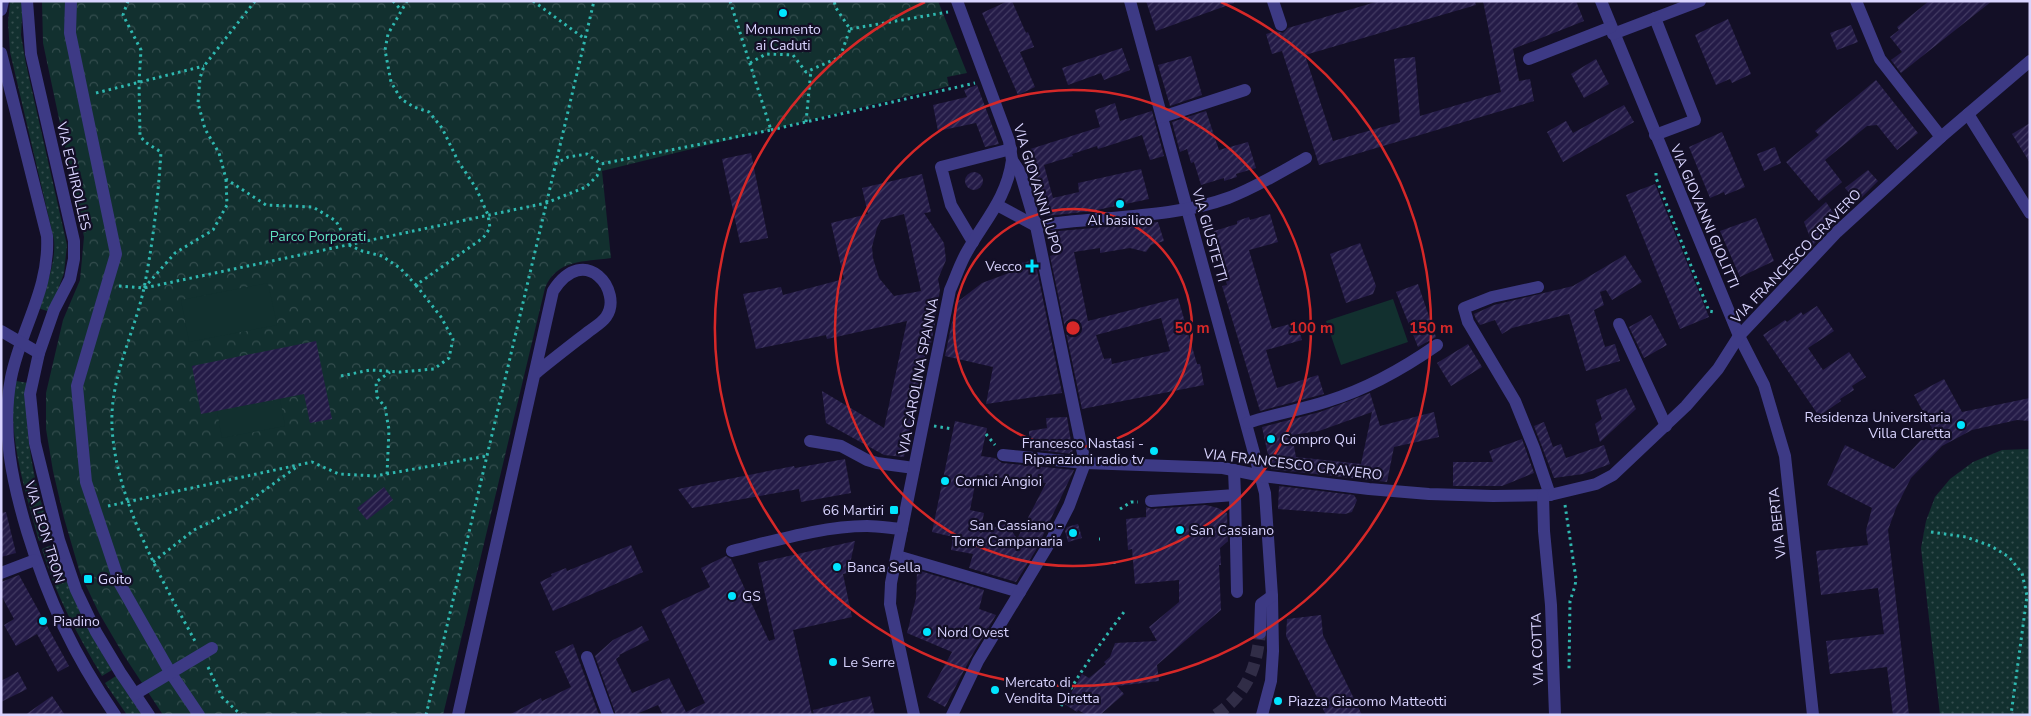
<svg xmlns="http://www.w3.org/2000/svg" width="2031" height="716" viewBox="0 0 2031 716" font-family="'Nunito Sans',sans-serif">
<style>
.grass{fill:url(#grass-dots)}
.forest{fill:url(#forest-crowns)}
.pitch{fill:#12302f}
.building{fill:url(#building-hatch);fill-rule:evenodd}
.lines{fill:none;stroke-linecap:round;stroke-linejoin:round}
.minor-tunnel{stroke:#312d47;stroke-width:12;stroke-dasharray:12 6;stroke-linecap:butt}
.path{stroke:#2fb8b0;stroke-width:3;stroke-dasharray:2.5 4;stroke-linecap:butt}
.minor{stroke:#3d3a85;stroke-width:12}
.ring{fill:none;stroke:#d62828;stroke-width:2.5}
.poi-dot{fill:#00e5ff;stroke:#130f26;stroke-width:2}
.labels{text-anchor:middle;stroke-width:4.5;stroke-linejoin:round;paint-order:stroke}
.poi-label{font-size:14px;fill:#d9d4ff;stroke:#130f26;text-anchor:start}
.street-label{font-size:14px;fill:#d9d4ff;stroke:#130f26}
.park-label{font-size:14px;fill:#5fe0c0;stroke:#130f26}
.centre{fill:#d62828;stroke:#130f26;stroke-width:2.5}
.ring-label{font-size:15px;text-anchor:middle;font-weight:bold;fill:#d62828;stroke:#130f26;stroke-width:4.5;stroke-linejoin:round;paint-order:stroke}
</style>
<defs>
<pattern id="grass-dots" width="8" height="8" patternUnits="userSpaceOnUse" patternTransform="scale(1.25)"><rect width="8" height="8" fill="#12302f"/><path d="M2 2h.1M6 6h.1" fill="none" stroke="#344d4e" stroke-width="1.8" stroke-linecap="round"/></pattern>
<pattern id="forest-crowns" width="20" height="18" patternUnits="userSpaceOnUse" patternTransform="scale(1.25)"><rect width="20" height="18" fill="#12302f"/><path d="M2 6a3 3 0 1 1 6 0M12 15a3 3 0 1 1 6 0" fill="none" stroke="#344d4e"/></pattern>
<pattern id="building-hatch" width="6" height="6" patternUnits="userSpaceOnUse" patternTransform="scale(1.25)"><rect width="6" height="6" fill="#241b47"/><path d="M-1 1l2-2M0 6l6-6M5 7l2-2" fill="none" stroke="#433b63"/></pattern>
</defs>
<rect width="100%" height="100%" fill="#130f26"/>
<g class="grass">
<path d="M10 1H23L21 35 26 64 67 245 64 273 50 312 38 308C46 286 56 264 54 240L10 52 8 23Z"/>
<path d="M16 381 28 383C23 435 35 488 52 537L39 541C26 494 5 430 16 381Z"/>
<polygon points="2030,449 2030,715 1940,715 1921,548 1926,521 1935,497 1950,479 1973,462 2002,450"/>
<path d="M54 544C67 589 88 630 112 670L102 676C78 636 55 594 42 549Z"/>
<polygon points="116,676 142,715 127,715 105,683"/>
</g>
<path class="forest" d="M42 1H938L967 73 947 77 949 86 602 171 611 258C584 262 557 259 545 288L443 715H163L123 654 99 613 80 573 64 518 53 471 46 429V393L63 320 80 280 84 237 43 43Z"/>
<g class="pitch">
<polygon points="268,283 277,325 189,342 181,300"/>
<polygon points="1393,299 1408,342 1341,365 1326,321"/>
<polygon points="280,399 285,426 222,438 217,411"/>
</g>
<g class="building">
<polygon points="1008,1 1012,1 1026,33 1028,32 1034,47 1020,52 1035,87 1018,95 982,13"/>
<polygon points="1146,1 1234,1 1234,3 1156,31"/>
<polygon points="1379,1 1475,1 1476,5 1305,55 1333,141 1400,122 1394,59 1415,57 1420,116 1501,92 1483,1 1576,1 1584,21 1513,49 1519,81 1530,79 1534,101 1319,165 1282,51 1272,54 1266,34 1276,31 1283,33 1288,28"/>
<polygon points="1929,1 1992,1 1901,73 1891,60 1902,52 1890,37 1899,30 1897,27"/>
<polygon points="1728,19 1751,74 1732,83 1730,79 1716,85 1695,35"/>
<polygon points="1851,25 1858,42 1837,50 1830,33"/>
<polygon points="1122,48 1130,70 1104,80 1101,73 1068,85 1062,68"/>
<polygon points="1191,56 1202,95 1167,107 1170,106 1158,65"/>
<polygon points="1596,59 1609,84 1584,98 1571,74"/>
<polygon points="1876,80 1918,133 1897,150 1877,125 1867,126 1825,160 1842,182 1819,201 1786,162 1819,135 1815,131"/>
<polygon points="977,85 999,144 985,147 976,123 938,131 933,105 967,97 964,90"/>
<polygon points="1115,103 1120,121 1152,111 1164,156 1150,160 1142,135 1098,149 1097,146 1072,154 1073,156 1044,165 1053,198 1079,192 1078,183 1141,169 1149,199 1092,211 1046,216 1041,213 1024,151 1100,127 1095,110"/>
<polygon points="1624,105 1634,122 1563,162 1547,132 1566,121 1573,133"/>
<polygon points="1206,111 1219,150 1248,142 1256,168 1236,174 1237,177 1224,181 1224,178 1201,185 1194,162 1191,163 1187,149 1180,152 1172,122"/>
<polygon points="2030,123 2030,163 2012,134"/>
<polygon points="1722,132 1745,187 1725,195 1724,192 1710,198 1689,147"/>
<polygon points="1775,147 1781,163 1764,171 1757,154"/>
<polygon points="751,153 768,238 740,243 722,159"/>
<polygon points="1868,170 1878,181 1857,202 1845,188"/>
<circle cx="974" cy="181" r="9"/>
<path d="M922 174 931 212 924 213 944 243 946 260 938 279 940 290 935 320 936 319 929 353 926 352 904 457 884 455 826 423 822 391 884 428 907 321 827 339 826 335 756 349 743 294 781 287 783 295 844 279 831 223 868 214 862 188ZM904 214 921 291 894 296 879 278 873 258 872 247 877 228 881 220Z"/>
<polygon points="1655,184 1709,317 1680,329 1626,195"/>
<polygon points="1826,202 1838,220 1813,245 1804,222"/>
<polygon points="1270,214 1278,242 1249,250 1272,329 1297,322 1302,340 1266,350 1277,388 1318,375 1324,394 1260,411 1222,286 1227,285 1214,231 1237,224 1237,221 1249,217 1250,220"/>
<polygon points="1756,218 1774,261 1740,277 1720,231"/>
<path d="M1158 222 1164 241 1151 245 1146 252 1130 248 1100 253V248L1074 252 1088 321 1178 298 1197 364H1200L1204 385 1082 409 1050 256 1053 255 1049 232ZM1161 318 1170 351 1112 364 1111 358 1104 359 1096 335Z"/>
<polygon points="1360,243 1376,286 1373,294 1346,303 1330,254"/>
<polygon points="1625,255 1642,282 1612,300 1606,290 1600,292 1604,305 1594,310 1605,347 1615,344 1620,361 1586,371 1569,314 1512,328 1502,334 1495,320 1480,325 1476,319 1474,314 1494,305 1573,286"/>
<polygon points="1035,260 1062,393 986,404 993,367 945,356 956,303 982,283 1017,270 1016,264"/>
<polygon points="1418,284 1436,337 1418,347 1396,292"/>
<polygon points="1817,306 1834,331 1808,348 1823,370 1849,352 1866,377 1852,386 1854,390 1840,399 1841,401 1819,416 1763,335 1785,320 1787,322 1801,312 1803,315"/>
<polygon points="1651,315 1667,345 1644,358 1629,327"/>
<polygon points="316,341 332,419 310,423 304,394 201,414 192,366"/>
<polygon points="1468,344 1482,367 1451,386 1437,363"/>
<polygon points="1944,379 1962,412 2030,398 2030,421 2017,420 1972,430 1942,446 1911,478 1896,508 1888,530 1909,715 1893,715 1887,667 1830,674 1826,641 1884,634 1878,588 1821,595 1816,551 1868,545 1866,530 1872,508 1827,485 1845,445 1894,469 1932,428 1914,395"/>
<polygon points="1626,388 1636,409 1600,442 1595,424 1602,419 1596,400"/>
<path d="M1370 393 1380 426 1434 412 1439 437 1394 447 1387 482 1271 469 1262 427 1320 412ZM1372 412 1361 464 1296 457 1292 435 1319 431Z"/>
<polygon points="1067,417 1073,454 1029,449 1029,431 1047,428 1046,418"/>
<path d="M955 421 987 428 981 456 995 458 1002 463 1074 470 1036 550 1016 582 969 568 973 554 951 550 953 537 932 532ZM977 475 1046 483 1017 539 1007 523 980 533 984 513 970 510Z"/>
<polygon points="1544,422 1553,447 1561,444 1566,458 1604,445 1610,464 1583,474 1554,478 1534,426"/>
<polygon points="1522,439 1534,473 1502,486 1453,486 1453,462 1493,462 1489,451"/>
<polygon points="845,459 851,493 801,502 799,489 692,508 678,489 794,466 795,468"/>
<polygon points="1279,486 1354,495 1357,500 1352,512 1345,514 1278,509"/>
<polygon points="384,487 393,500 367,520 357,508"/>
<polygon points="1206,505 1218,508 1227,513 1228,541 1220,548 1221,565 1219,565 1221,610 1157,665 1159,681 1117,686 1124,694 1100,715 1087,715 1078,710 1077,712 1066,705 1065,704 1082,674 1089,678 1106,664 1104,662 1110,657 1115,643 1157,641 1149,627 1179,602 1179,580 1135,584 1132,549 1128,550 1126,519 1146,517 1146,507 1152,509"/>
<polygon points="6,512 16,553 1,557 1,513"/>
<polygon points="1078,524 1082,538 1068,542 1065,531 1067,527"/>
<polygon points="855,541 848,573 843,574 852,617 793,630 812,715 663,715 658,705 634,715 616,715 595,656 613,640 642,626 649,640 619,655 620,656 616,659 632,693 669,678 686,712 705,703 661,610 710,587 701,568 726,556 731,559 769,641 775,639 758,563"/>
<polygon points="631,545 643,572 553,611 540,582 552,576 551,574 566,568 567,571"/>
<polygon points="917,570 984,590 979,609 996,615 971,657 945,707 927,697 952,652 907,633 916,598"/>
<polygon points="19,575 69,666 58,672 37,634 16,646 4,625 14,619 1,595 1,582"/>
<polygon points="1321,615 1323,635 1362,715 1326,715 1286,636 1287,619"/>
<polygon points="573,644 599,715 509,715 541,698 542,701 571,687 555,652"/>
<polygon points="18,672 27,689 1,702 1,681"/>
<polygon points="52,696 65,715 25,715"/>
<polygon points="870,696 875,715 814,715 813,710"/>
</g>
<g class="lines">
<path class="minor-tunnel" d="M1216 715C1247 693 1256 670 1260 633"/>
<g class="path">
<path d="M128 1 123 15 141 50 139 82 140 136 145 142 161 152C158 198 153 243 144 288 135 330 114 370 112 413 109 489 161 578 196 643"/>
<polyline points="255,1 204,66 200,78 198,103 205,129 219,153 226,179 266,205 313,207 336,221 349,245 362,251 382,256 400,268 416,285 483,238 490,228 488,215 476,188 458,161 442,128 429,112 414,107 401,99 391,82 385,50 388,34 407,1"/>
<polyline points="393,1 401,10"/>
<polyline points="533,1 585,39"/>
<polyline points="850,29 948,12"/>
<polyline points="750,63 766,54 793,55 806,72 840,57 850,29 836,8 834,1"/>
<polyline points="96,93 204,66"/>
<polyline points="806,122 811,70"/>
<polyline points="771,130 975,83"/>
<polyline points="555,164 568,157 587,154 601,164 771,130 730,1"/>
<polyline points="1656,173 1656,178 1709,311 1714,312"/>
<polyline points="119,286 144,288 546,203 586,187 597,176 601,164"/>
<polyline points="144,288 175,253 213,230 227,205 226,179"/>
<polyline points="341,376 370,370 400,372 434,369 449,358 453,339 441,317 416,285"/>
<polyline points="934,426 953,429"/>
<polyline points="986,434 995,445"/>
<polyline points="387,474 389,430 385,407 377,397 376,382 390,372"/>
<polyline points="1565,505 1576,579 1575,586 1570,601 1569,669"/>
<polyline points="108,506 312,462 339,474 375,476 487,456"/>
<polyline points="1120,509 1131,502 1138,502"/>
<polyline points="1931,532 1966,537 1991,546 2009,557 2022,573 2027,596 2011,715"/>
<polyline points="1099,539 1100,539"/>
<polyline points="153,562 194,530 241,507 298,466"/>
<polyline points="1114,562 1114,564"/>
<polyline points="208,667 222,697 241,715"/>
<path d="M1061 706C1079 673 1101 642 1124 612"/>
<polyline points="426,715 594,1"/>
</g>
<g class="minor">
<polyline points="27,1 31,54 74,241 74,259 70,279 54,310 39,353 30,394 35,443 59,540 76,590 96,632 120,672 149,715"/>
<polyline points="71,1 70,33 116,254 77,386 86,482 120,584 170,672 199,715"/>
<polyline points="1130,1 1265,493 1272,596 1273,651 1271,681 1262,715"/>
<polyline points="1273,1 1281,25"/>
<polyline points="1601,1 1739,336 1764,385 1785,456 1813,715"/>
<polyline points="1856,1 1880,59 1941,137"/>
<polyline points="1,10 3,1"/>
<polyline points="1655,18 1695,120 1655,135"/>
<polyline points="1613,34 1700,1"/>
<path d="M1 53 47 236C50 289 21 328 11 378 1 430 12 481 27 531 48 600 74 655 115 715"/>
<polyline points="1529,59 1611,27"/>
<polyline points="1968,114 2030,213"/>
<polyline points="1162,117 1245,90"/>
<polyline points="997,205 1036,226"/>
<path d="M1036 226C1097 216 1171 219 1228 198 1255 188 1281 172 1306 158"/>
<polyline points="973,242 951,205 941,167 1011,149"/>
<polyline points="1538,287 1492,297 1464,308 1468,322 1515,401 1534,448 1550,495"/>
<polyline points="1619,324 1666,426"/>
<polyline points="1,331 39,353"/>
<path d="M1247 423C1274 414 1301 410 1328 401 1367 389 1404 368 1437 345"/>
<polyline points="810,441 841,446 867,460 877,463 914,468"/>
<polyline points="1003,455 1085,463 1223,468 1262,476 1369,489 1429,494 1493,496 1550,495 1596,484 1613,475 1686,406 1718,369 1739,336 1837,232 1941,137 2030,61"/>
<polyline points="1235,495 1237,592"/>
<polyline points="1543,495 1544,531 1551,605 1555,715"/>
<polyline points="1151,501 1235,495 1234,470"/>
<path d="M732 551C774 541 823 526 867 526 878 526 890 528 902 529"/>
<polyline points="897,556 1020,592"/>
<polyline points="1,573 35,560"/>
<polyline points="1260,633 1261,604 1272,596"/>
<polyline points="587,657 608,715"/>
<polyline points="135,694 212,648"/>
<path d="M458 715 553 291C585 241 624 292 606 317 602 323 593 328 588 332 570 346 553 359 536 373"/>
<path d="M914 715 890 604 891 583 950 290C956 277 960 263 968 250 986 219 1007 197 1012 160"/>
<polyline points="952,715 978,661 1052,539 1069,506 1085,463 1036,226 1020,172 1012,160 1009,141 957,1"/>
</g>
</g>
<g class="ring">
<circle cx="1073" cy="328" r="119"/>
<circle cx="1073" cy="328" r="238"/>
<path d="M1221 2A358 358 0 1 1 925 2"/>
</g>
<g class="poi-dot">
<circle cx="783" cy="13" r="5"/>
<circle cx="1120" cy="204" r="5"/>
<path d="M1029.5 258.5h5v5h5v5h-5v5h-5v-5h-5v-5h5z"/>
<circle cx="1961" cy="425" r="5"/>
<circle cx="1271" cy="439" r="5"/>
<circle cx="1154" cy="451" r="5"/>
<circle cx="945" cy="481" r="5"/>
<rect x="889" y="505" width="10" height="10" rx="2.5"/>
<circle cx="1180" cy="530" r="5"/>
<circle cx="1073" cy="533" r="5"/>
<circle cx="837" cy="567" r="5"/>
<rect x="83" y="574" width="10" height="10" rx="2.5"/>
<circle cx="732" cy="596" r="5"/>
<circle cx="43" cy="621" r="5"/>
<circle cx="927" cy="632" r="5"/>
<circle cx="833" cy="662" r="5"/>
<circle cx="995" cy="690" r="5"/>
<circle cx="1278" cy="701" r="5"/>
</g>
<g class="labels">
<g class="poi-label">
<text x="783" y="34" text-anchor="middle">Monumento<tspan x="783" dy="16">ai Caduti</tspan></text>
<text x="1120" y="225" text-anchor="middle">Al basilico</text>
<text x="1022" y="271" text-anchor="end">Vecco</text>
<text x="1951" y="422" text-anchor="end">Residenza Universitaria<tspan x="1951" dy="16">Villa Claretta</tspan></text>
<text x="1281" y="444">Compro Qui</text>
<text x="1144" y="448" text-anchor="end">Francesco Nastasi -<tspan x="1144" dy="16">Riparazioni radio tv</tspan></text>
<text x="955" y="486">Cornici Angioi</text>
<text x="884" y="515" text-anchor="end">66 Martiri</text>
<text x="1063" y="530" text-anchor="end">San Cassiano -<tspan x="1063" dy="16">Torre Campanaria</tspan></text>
<text x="1190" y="535">San Cassiano</text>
<text x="847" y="572">Banca Sella</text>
<text x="98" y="584">Goito</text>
<text x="742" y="601">GS</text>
<text x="53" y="626">Piadino</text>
<text x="937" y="637">Nord Ovest</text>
<text x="843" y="667">Le Serre</text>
<text x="1005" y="687">Mercato di<tspan x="1005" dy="16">Vendita Diretta</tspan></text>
<text x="1288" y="706">Piazza Giacomo Matteotti</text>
</g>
<g class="street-label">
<text transform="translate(74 176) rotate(77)" y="5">VIA ECHIROLLES</text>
<text transform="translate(1038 189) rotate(73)" y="5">VIA GIOVANNI LUPO</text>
<text transform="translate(1705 216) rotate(67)" y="5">VIA GIOVANNI GIOLITTI</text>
<text transform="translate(1210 235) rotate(74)" y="5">VIA GIUSTETTI</text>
<text transform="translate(1796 256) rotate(-46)" y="5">VIA FRANCESCO CRAVERO</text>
<text transform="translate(918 376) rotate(-79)" y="5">VIA CAROLINA SPANNA</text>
<text transform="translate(1293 464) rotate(7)" y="5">VIA FRANCESCO CRAVERO</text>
<text transform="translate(1777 523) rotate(-96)" y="5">VIA BERTA</text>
<text transform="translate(45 532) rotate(73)" y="5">VIA LEON TRON</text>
<text transform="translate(1537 649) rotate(-92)" y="5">VIA COTTA</text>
</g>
<g class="park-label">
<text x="318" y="241">Parco Porporati</text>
</g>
</g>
<circle cx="1073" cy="328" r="8" class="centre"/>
<g class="ring-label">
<text x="1192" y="333">50 m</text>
<text x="1311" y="333">100 m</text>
<text x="1431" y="333">150 m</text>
</g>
<rect width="2031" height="716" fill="none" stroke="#d9d4ff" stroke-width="5"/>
</svg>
